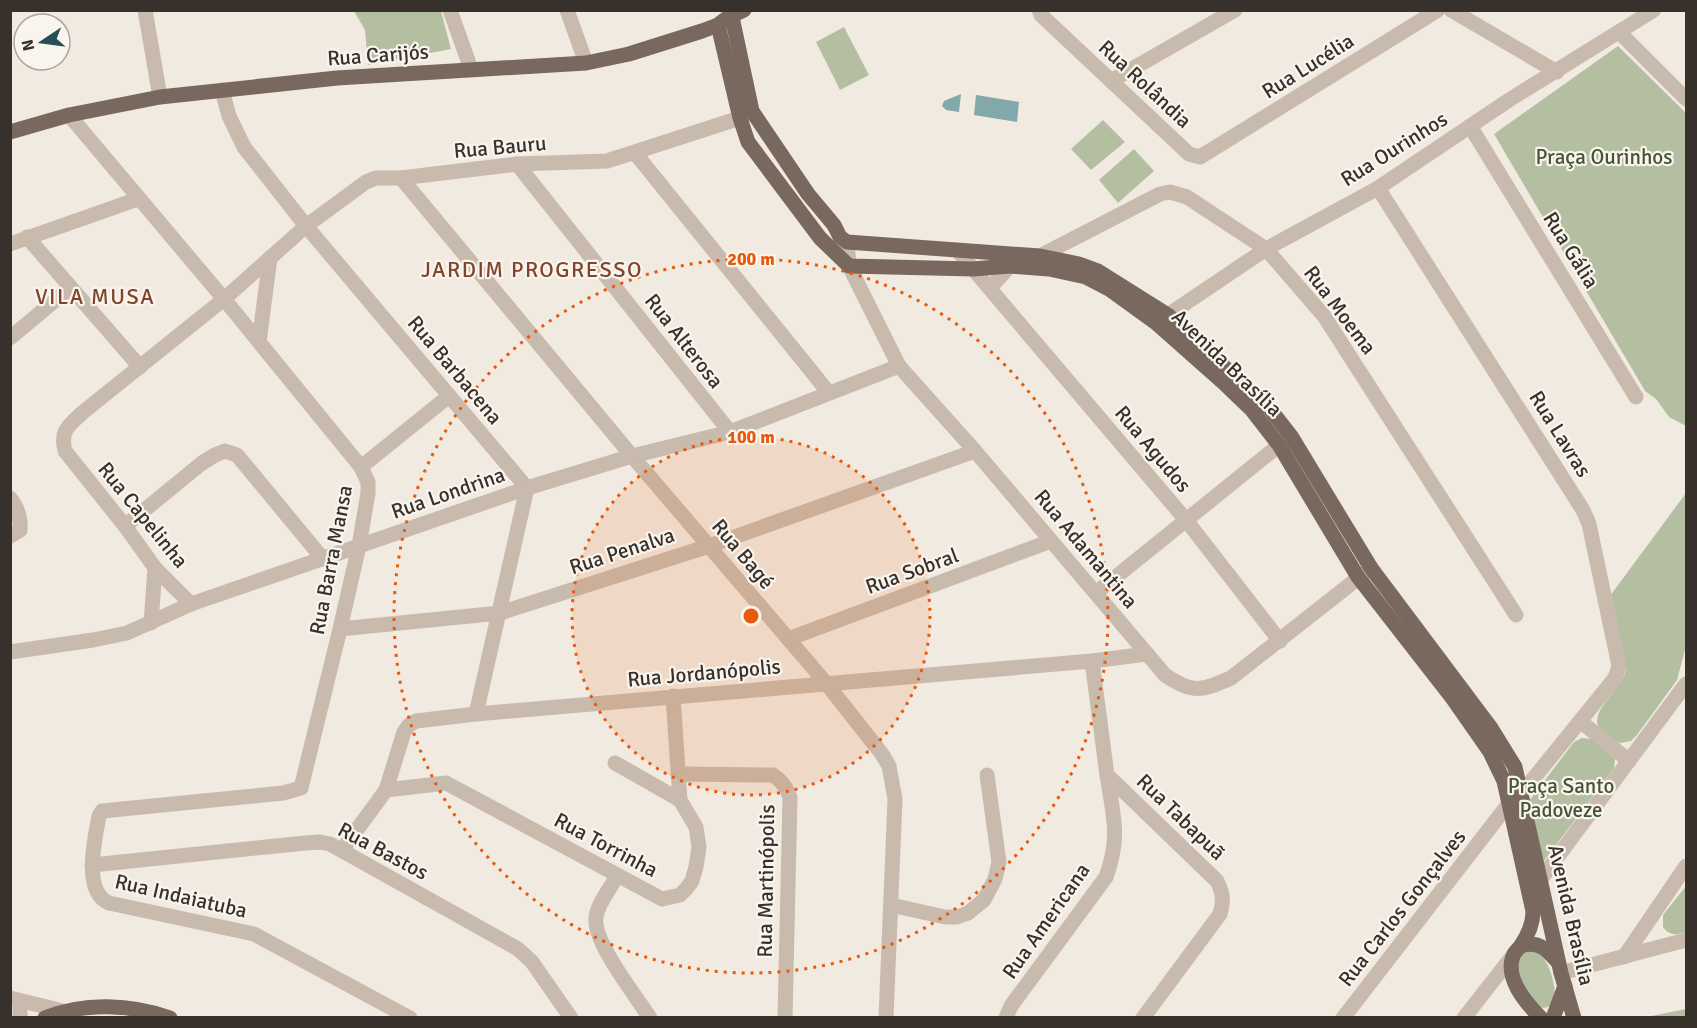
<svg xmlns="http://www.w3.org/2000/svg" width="1697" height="1028" viewBox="0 0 1697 1028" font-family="Signika,sans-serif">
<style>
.green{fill:#b4bfa2}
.water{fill:#83a8ac}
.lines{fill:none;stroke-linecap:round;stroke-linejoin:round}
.minor{stroke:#c8bbae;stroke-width:15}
.major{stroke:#78685e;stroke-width:15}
.ring{fill:none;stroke:#e8590c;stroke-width:3;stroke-dasharray:3 6}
.labels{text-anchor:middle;stroke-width:4.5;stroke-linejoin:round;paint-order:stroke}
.street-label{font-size:21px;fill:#38302b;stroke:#f9f4ed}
.park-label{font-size:21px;fill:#455432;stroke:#f9f4ed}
.neighbourhood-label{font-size:22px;letter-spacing:1.5px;fill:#7f452c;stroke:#f9f4ed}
.centre{fill:#e8590c;stroke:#f9f4ed;stroke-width:3}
.ring-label{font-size:18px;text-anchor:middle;font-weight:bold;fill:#e8590c;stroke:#f9f4ed;stroke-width:4.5;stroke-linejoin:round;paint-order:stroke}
</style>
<rect width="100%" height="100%" fill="#f1eae1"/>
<g class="green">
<polygon points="354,11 441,11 451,49 368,65 365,30"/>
<polygon points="844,27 869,75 840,90 816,42"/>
<polygon points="1618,46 1686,113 1686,426 1669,417 1656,399 1645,391 1494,134"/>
<polygon points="1103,120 1125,142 1091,170 1071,149"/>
<polygon points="1134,149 1154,171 1118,203 1099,180"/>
<path d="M1686 493V646L1677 680 1637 735 1631 741 1620 743C1569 721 1618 699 1626 670L1610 596Z"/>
<polygon points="1582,738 1592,739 1615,758 1614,768 1544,861 1542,860 1529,801 1574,742"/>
<path d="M1686 886V932C1677 935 1669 936 1663 927V915Z"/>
<path d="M1533 950C1537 953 1541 955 1544 959 1553 970 1565 1014 1538 1007L1519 983 1516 960 1524 953Z"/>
<polygon points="1686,1009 1686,1017 1646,1017"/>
</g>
<g class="water">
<polygon points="961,94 959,112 946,110 942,106 944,101"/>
<polygon points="976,95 1019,102 1017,122 974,115"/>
</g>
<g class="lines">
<g class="minor">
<polyline points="145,10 160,97"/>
<polyline points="450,10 471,69"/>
<polyline points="567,10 586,63"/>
<polyline points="1039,10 1041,15 1189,154 1200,157 1438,10"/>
<polyline points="1451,10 1557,72"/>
<polyline points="1619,32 1686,99"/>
<polyline points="1111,81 1235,10"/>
<polyline points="222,90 229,116 244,147 306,226 527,488 476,714"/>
<path d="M69 115 224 299 361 467 368 482V493L359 546 340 629 301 788 283 793 102 811 99 816C95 838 82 892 109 903L254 934 410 1018"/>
<polyline points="1470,126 1636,397"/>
<polyline points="635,153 829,393"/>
<polyline points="517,164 730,432"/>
<polyline points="401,178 632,456 826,683 882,754 889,766 895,799 886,1018"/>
<polyline points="27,237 140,367"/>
<path d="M847 242 849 266 899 366 975 451 1165 675C1193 694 1201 691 1231 678L1371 568"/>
<polyline points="10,244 138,199"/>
<polyline points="957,250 1186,520 1280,641"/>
<polyline points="1040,256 1160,194 1170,192 1187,197 1266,249 1324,316 1516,615"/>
<polyline points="990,288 1010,266"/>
<polyline points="1159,321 1266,249 1378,188 1509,100 1654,10"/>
<polyline points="10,338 70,288"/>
<polyline points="259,342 270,258"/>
<polyline points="361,467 449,396"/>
<path d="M10 498C18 508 21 517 20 530L10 536"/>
<polyline points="125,526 202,463 215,455 225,451 237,455 323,559"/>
<polyline points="1097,592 1288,438"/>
<path d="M191 604 155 568 125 526 65 451C60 431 68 426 82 413L224 299 306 226 366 182 376 178H401L517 164 607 161 740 118 750 112"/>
<polyline points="151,623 155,568"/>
<polyline points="340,629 500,613 709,546 975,451"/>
<polyline points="788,639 1051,541"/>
<polyline points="10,652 93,640 127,633 191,604 527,488 632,456 730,432 899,366"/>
<path d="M1092 661 1107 775 1217 881C1223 893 1224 901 1220 914L1143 1018"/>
<polyline points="1580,721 1628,760"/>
<polyline points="615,763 680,800"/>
<path d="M678 774 773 775C782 781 786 787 790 797L785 1018"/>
<polyline points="386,790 446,783 662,899 680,895 686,889 692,881 696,867 699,847 696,827 680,800 673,696"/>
<polyline points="342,850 386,790 404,732 409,725 416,721 476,714 1092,661 1147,654"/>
<polyline points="92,865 305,843 320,842 330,844 518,949 532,962 571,1018"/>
<path d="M617 876C610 889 598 903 596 917 592 941 636 996 650 1018"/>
<polyline points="1541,879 1686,684"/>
<polyline points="891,905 945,917 957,917 968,913 984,900 995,879 999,862 987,775"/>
<polyline points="1624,957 1686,866"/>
<polyline points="1561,973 1686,940"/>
<polyline points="10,998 63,1011"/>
<polyline points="20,1001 20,1018"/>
<path d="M1006 1018 1011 1006 1106 877C1121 837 1113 815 1107 775"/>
<polyline points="1343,1018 1510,802 1529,784 1615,678 1619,666 1589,524 1583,510 1378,188"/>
<polyline points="1464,1018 1514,954"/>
</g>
<g class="major">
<polyline points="732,17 752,111 808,194 834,225 840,237 847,242 1040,256 1079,264 1098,271 1168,315 1270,409 1291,436 1371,568 1491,728 1515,767 1561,973 1574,1018"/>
<path d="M718 25 740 118 748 142 820 238 849 266 973 269 1010 266 1049 269 1086 277 1109 289 1156 323 1226 385 1251 409 1279 445 1358 577 1453 699 1490 752 1504 781 1533 911C1533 924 1527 937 1520 947 1518 949 1515 952 1514 954 1503 977 1526 1003 1541 1018"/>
<polyline points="10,132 69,115 160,97 337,78 586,63 629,54 702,31 718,25 727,18 744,10"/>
<path d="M1521 946C1539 940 1547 950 1558 962"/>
<path d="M45 1018C84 1002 131 1004 170 1018"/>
<polyline points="1553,1018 1565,986"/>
</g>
</g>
<circle cx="751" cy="616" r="179" fill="#e8590c" fill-opacity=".12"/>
<g class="ring">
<circle cx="751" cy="616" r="179"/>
<circle cx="751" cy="616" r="357"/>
</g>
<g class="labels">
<g class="street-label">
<text transform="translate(378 55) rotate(-4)" y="7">Rua Carijós</text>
<text transform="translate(1308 66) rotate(-32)" y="7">Rua Lucélia</text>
<text transform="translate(1145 84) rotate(43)" y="7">Rua Rolândia</text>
<text transform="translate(500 147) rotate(-5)" y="7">Rua Bauru</text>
<text transform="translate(1394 149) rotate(-32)" y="7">Rua Ourinhos</text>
<text transform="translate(1571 250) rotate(58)" y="7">Rua Gália</text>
<text transform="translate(1340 310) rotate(53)" y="7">Rua Moema</text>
<text transform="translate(684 341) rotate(52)" y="7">Rua Alterosa</text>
<text transform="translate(1227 363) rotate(44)" y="7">Avenida Brasília</text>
<text transform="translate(455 370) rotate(50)" y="7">Rua Barbacena</text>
<text transform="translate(1560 434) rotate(58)" y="7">Rua Lavras</text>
<text transform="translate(1153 449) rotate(50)" y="7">Rua Agudos</text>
<text transform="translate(448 493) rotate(-19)" y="7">Rua Londrina</text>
<text transform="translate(143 515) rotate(51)" y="7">Rua Capelinha</text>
<text transform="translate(1086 549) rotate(50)" y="7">Rua Adamantina</text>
<text transform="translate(622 551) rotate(-18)" y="7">Rua Penalva</text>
<text transform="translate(743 554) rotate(50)" y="7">Rua Bagé</text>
<text transform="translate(331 560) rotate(-79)" y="7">Rua Barra Mansa</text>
<text transform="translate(912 571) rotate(-20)" y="7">Rua Sobral</text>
<text transform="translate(704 673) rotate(-5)" y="7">Rua Jordanópolis</text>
<text transform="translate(1181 817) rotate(44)" y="7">Rua Tabapuã</text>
<text transform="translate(606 845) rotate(28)" y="7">Rua Torrinha</text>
<text transform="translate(383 851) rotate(28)" y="7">Rua Bastos</text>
<text transform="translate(766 881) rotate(-89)" y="7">Rua Martinópolis</text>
<text transform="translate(181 896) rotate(13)" y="7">Rua Indaiatuba</text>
<text transform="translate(1402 908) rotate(-52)" y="7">Rua Carlos Gonçalves</text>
<text transform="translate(1571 915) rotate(77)" y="7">Avenida Brasília</text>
<text transform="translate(1046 921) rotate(-55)" y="7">Rua Americana</text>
</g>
<g class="park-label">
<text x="1604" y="164">Praça Ourinhos</text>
<text x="1561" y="793">Praça Santo<tspan x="1561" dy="24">Padoveze</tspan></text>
</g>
<g class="neighbourhood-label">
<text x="532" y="277">JARDIM PROGRESSO</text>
<text x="95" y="304">VILA MUSA</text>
</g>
</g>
<circle cx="751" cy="616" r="9" class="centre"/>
<g class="ring-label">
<text x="751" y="265">200 m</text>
<text x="751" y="443">100 m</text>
</g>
<rect width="1697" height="1028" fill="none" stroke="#38302b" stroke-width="24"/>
<g transform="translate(42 42) rotate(257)"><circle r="28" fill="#f9f4ed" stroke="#aca69f" stroke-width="1.5"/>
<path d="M0-4.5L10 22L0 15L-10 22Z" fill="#254f55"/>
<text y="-9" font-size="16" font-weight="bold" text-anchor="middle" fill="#38302b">N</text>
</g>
</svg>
